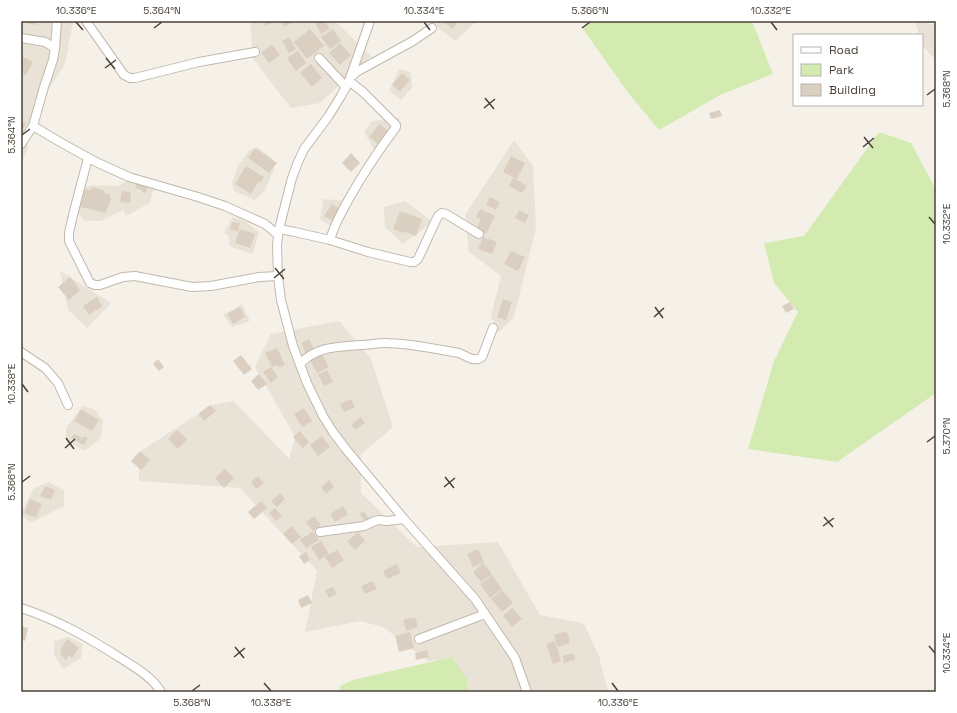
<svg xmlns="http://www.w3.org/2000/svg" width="957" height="713" viewBox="0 0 957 713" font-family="'Space Grotesk',sans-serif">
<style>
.residential{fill:#e9e3d7}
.green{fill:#d3ebb0}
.building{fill:#dacfc1}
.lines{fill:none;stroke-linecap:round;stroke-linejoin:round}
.minor-casing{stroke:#c1b8ab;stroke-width:10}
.minor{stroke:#fff;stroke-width:8}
.ticks{fill:none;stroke:#494137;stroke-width:1.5}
.neatline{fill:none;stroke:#494137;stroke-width:1.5}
.ticks-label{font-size:10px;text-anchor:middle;fill:#494137}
</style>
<rect width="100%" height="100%" fill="#f5f1e9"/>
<g class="residential">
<polygon points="21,21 73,21 65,64 36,109 28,135 28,149 21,163"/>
<polygon points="250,21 335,21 371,56 320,103 291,108 253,59"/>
<polygon points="430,21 477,21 455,41"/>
<polygon points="915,21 936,25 936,60 922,46 922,35 919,35"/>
<polygon points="399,69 411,72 412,88 401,100 389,91"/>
<polygon points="400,118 378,156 364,132 372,121"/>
<polygon points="514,140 533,166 536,228 514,317 498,333 491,316 501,276 469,252 465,215"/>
<polygon points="257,147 272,158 274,169 265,190 255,200 234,191 232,182 238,166 249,150"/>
<polygon points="138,174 154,186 150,203 126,216 123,210 101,221 84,221 74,207 78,191 92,185 118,186"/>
<polygon points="323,199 350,201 335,228 320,220"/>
<polygon points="405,201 433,222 403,244 385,227 384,207"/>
<polygon points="233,217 245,221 259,232 253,254 229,246 229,236 224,232"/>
<polygon points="60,271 111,303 87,328 68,310"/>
<polygon points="242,304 250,321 232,327 223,315"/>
<polygon points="339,321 371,359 393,427 361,454 361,493 417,547 498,542 540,615 582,623 585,626 599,656 608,692 468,692 467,679 452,658 428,661 383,627 360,621 305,632 317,571 240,488 139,481 139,452 212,405 234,401 289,459 295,437 255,367 271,334"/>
<polygon points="83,406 94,409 103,420 101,438 85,451 66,441 66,428"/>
<polygon points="48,482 64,490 64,506 31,523 21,514 33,489"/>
<polygon points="69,637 83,644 81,658 63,669 54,655 54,641"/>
</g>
<g class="green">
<polygon points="591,21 752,21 773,74 720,95 659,130 629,94 583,29"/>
<polygon points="879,132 911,143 936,190 936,393 837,462 748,449 774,361 798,312 774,283 764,243 804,236"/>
<polygon points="452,657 467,679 468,692 341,692 340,686 353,680"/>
</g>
<g class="building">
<polygon points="21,21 36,21 36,25 21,22"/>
<polygon points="264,21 276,21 265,26"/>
<polygon points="280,21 290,21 291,23 284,27"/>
<polygon points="319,21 325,21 330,29 321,34 315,23"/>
<polygon points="443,21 459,21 452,29"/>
<polygon points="310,29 324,46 307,59 294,42"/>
<polygon points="333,29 341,41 330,49 321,37"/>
<polygon points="289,37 296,49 289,53 282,41"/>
<polygon points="340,43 351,55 340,65 329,53"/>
<polygon points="272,45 280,55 269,63 261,52"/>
<polygon points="298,51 306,63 296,71 287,58"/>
<polygon points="21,56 33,62 26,75 21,72"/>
<polygon points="311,64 322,78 312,87 300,73"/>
<polygon points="402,73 410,80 400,92 392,85"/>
<polygon points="720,110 722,116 711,119 709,113"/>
<polygon points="21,121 26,123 21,134"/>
<polygon points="379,124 389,131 379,145 369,137"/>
<polygon points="255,148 277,163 269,173 248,158"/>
<polygon points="351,153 360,163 351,172 342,163"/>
<polygon points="511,156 525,163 517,179 503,172"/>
<polygon points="246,166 264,177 260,183 258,182 251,194 235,184"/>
<polygon points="513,178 527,186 522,193 509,186"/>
<polygon points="137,182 148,185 146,193 142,192 142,190 135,188"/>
<polygon points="92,187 104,190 103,193 110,195 110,198 111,198 108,208 107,207 106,213 80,207 85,189 91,190"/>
<polygon points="122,191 131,192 130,203 120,202"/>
<polygon points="490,197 500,202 496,210 486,205"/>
<polygon points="332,204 342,210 334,222 324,216"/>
<polygon points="480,209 495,216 486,234 476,229 481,219 476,217"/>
<polygon points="519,210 529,215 525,223 515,218"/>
<polygon points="400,211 422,219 416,236 403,231 403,233 393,229"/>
<polygon points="232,222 240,223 238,231 230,230"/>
<polygon points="240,229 255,234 250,248 235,243"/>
<polygon points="483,237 497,242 492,254 478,249"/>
<polygon points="511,251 525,257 518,271 504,264"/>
<polygon points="70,277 80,290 69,300 58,287"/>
<polygon points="97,297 102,306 89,315 83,306"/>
<polygon points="503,299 512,302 506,320 497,317"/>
<polygon points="790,302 794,309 786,313 782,306"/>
<polygon points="240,307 245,317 233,324 227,314"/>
<polygon points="309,339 315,351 307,355 301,343"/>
<polygon points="277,348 285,365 279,367 278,365 272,367 265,353"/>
<polygon points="321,352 329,367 317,373 309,358"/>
<polygon points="241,355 252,369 244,375 233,361"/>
<polygon points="158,359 164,367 159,371 153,364"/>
<polygon points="271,367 278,377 271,383 263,372"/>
<polygon points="327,370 333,382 324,386 318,374"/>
<polygon points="259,374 267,384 258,390 251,381"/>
<polygon points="351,399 355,407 344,412 340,404"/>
<polygon points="210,405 216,411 204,421 198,414"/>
<polygon points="304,408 312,421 302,427 294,414"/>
<polygon points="81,409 99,420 92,431 74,421"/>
<polygon points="361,417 365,423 356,430 351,425"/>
<polygon points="177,430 187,439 178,449 168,439"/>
<polygon points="300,431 309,442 303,448 293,437"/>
<polygon points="74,434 82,438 84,436 88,438 84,445 71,438"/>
<polygon points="322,436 330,447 318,456 310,445"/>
<polygon points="140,451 150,460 141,470 131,461"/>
<polygon points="225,469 234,478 224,488 215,478"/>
<polygon points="258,476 264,483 256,489 251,482"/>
<polygon points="329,480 334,487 326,494 321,487"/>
<polygon points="45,486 55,490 51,500 40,496"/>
<polygon points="280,493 285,499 277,507 271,501"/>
<polygon points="30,499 42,504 36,518 24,513"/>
<polygon points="261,501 267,508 254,519 248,512"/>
<polygon points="343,506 348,514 335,522 330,514"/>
<polygon points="275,508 282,516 276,521 269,513"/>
<polygon points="364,511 370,521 366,524 360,514"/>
<polygon points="314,516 321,525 313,531 306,522"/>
<polygon points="292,526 301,537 292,544 283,534"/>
<polygon points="313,531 319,540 306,548 300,540"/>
<polygon points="358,532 365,541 355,550 347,541"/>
<polygon points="321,541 329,554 319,560 311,547"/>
<polygon points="478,549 484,562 473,567 467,554"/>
<polygon points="337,550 344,560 332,568 325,557"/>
<polygon points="306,552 310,560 304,564 299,556"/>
<polygon points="483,563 492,574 481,582 473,572"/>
<polygon points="397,564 401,573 387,579 383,571"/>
<polygon points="492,575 502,589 490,598 480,584"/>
<polygon points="373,581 377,589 365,594 361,586"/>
<polygon points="333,587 337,594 329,598 325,590"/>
<polygon points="502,590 513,603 502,612 491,599"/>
<polygon points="308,595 312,603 301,608 298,600"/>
<polygon points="512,608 522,619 512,627 503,616"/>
<polygon points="415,617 418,627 406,631 403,620"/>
<polygon points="21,626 28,628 25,641 21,640"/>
<polygon points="567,631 570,643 558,647 554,635"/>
<polygon points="410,632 414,648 399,652 395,636"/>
<polygon points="67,639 79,648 72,658 69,656 66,660 60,655 62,651 60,650"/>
<polygon points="555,641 561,661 553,664 546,644"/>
<polygon points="427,650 429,657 416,660 415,653"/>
<polygon points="574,653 575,660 564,663 563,656"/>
</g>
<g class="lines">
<defs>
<g id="minor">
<polyline points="86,21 124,75 130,78 135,78 199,62 255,52"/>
<polyline points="370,21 349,81 341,96 328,117 304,149 298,162 292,178 279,229 277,245 278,276 281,300 293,346 307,383 323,416 333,432 345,448 404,519 475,599 515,658 527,692"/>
<polyline points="21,38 45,42 55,48"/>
<polyline points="319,58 346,87"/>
<polyline points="351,77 358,71 413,41 432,28"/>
<polyline points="33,126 60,142 96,162 129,177 198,197 225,206 265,224 278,235"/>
<polyline points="21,144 33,126 44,87 53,60 55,48 57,21"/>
<polyline points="88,158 73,215 69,233 69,241 90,283 95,285 100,285 123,277 135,276 192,287 211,286 259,277 278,276"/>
<polyline points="279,229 295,232 330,240 368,252 410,262 414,262 418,259 438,216 442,213 446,214 479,234"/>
<path d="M330 240C334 225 342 211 350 197 364 172 379 150 396 127V125L363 92 349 81"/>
<polyline points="21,352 45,368 58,383 68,405"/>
<path d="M300 364C316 346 339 347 360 345 369 345 377 343 385 343 410 343 435 349 459 353 467 356 474 363 482 357L493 328"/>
<polyline points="320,532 364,526 375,521 379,520 387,521 404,519"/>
<path d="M21 608C58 620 89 638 122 659 136 668 152 677 161 692"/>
<polyline points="419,639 485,614"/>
</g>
</defs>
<use href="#minor" class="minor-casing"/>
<use href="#minor" class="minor"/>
</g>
<path class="ticks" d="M76 22 83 30M424 22 430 30M771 22 777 30M154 28 162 22M582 28 590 22M106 58 115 69M105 68 116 60M927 95 935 89M485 98 494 109M484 108 495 99M22 135 30 129M864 137 873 148M863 147 874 138M929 217 935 224M275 268 284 279M274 278 285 269M655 307 663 318M654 317 664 308M22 384 28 392M66 438 74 449M927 442 935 436M65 448 75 439M445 477 454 488M22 482 30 476M444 487 455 478M824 517 833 527M823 526 834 518M929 646 935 653M235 647 244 658M234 657 245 648M264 683 271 691M612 683 618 691M192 691 200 685"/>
<rect width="957" height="713" fill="none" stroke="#ffffff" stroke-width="44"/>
<rect x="793" y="34" width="130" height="72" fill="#ffffff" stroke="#b6b3af"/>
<rect x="801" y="47" width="20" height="6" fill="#ffffff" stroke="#b6b3af"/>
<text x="829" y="54" font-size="12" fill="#494137">Road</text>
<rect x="801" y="64" width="20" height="12" fill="#d3ebb0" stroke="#b6b3af"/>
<text x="829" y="74" font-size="12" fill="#494137">Park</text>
<rect x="801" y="84" width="20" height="12" fill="#dacfc1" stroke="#b6b3af"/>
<text x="829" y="94" font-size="12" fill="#494137">Building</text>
<rect x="22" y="22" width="913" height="669" class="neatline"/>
<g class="ticks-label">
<text x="76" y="14">10.336°E</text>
<text x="162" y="14">5.364°N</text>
<text x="424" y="14">10.334°E</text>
<text x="590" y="14">5.366°N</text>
<text x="771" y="14">10.332°E</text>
<text transform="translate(946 89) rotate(-90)" y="4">5.368°N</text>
<text transform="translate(11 135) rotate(-90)" y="4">5.364°N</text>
<text transform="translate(946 224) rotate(-90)" y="4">10.332°E</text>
<text transform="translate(11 384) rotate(-90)" y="4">10.338°E</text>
<text transform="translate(946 436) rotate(-90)" y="4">5.370°N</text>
<text transform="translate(11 482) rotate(-90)" y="4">5.366°N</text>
<text transform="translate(946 653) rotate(-90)" y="4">10.334°E</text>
<text x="192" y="706">5.368°N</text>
<text x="271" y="706">10.338°E</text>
<text x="618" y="706">10.336°E</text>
</g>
</svg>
